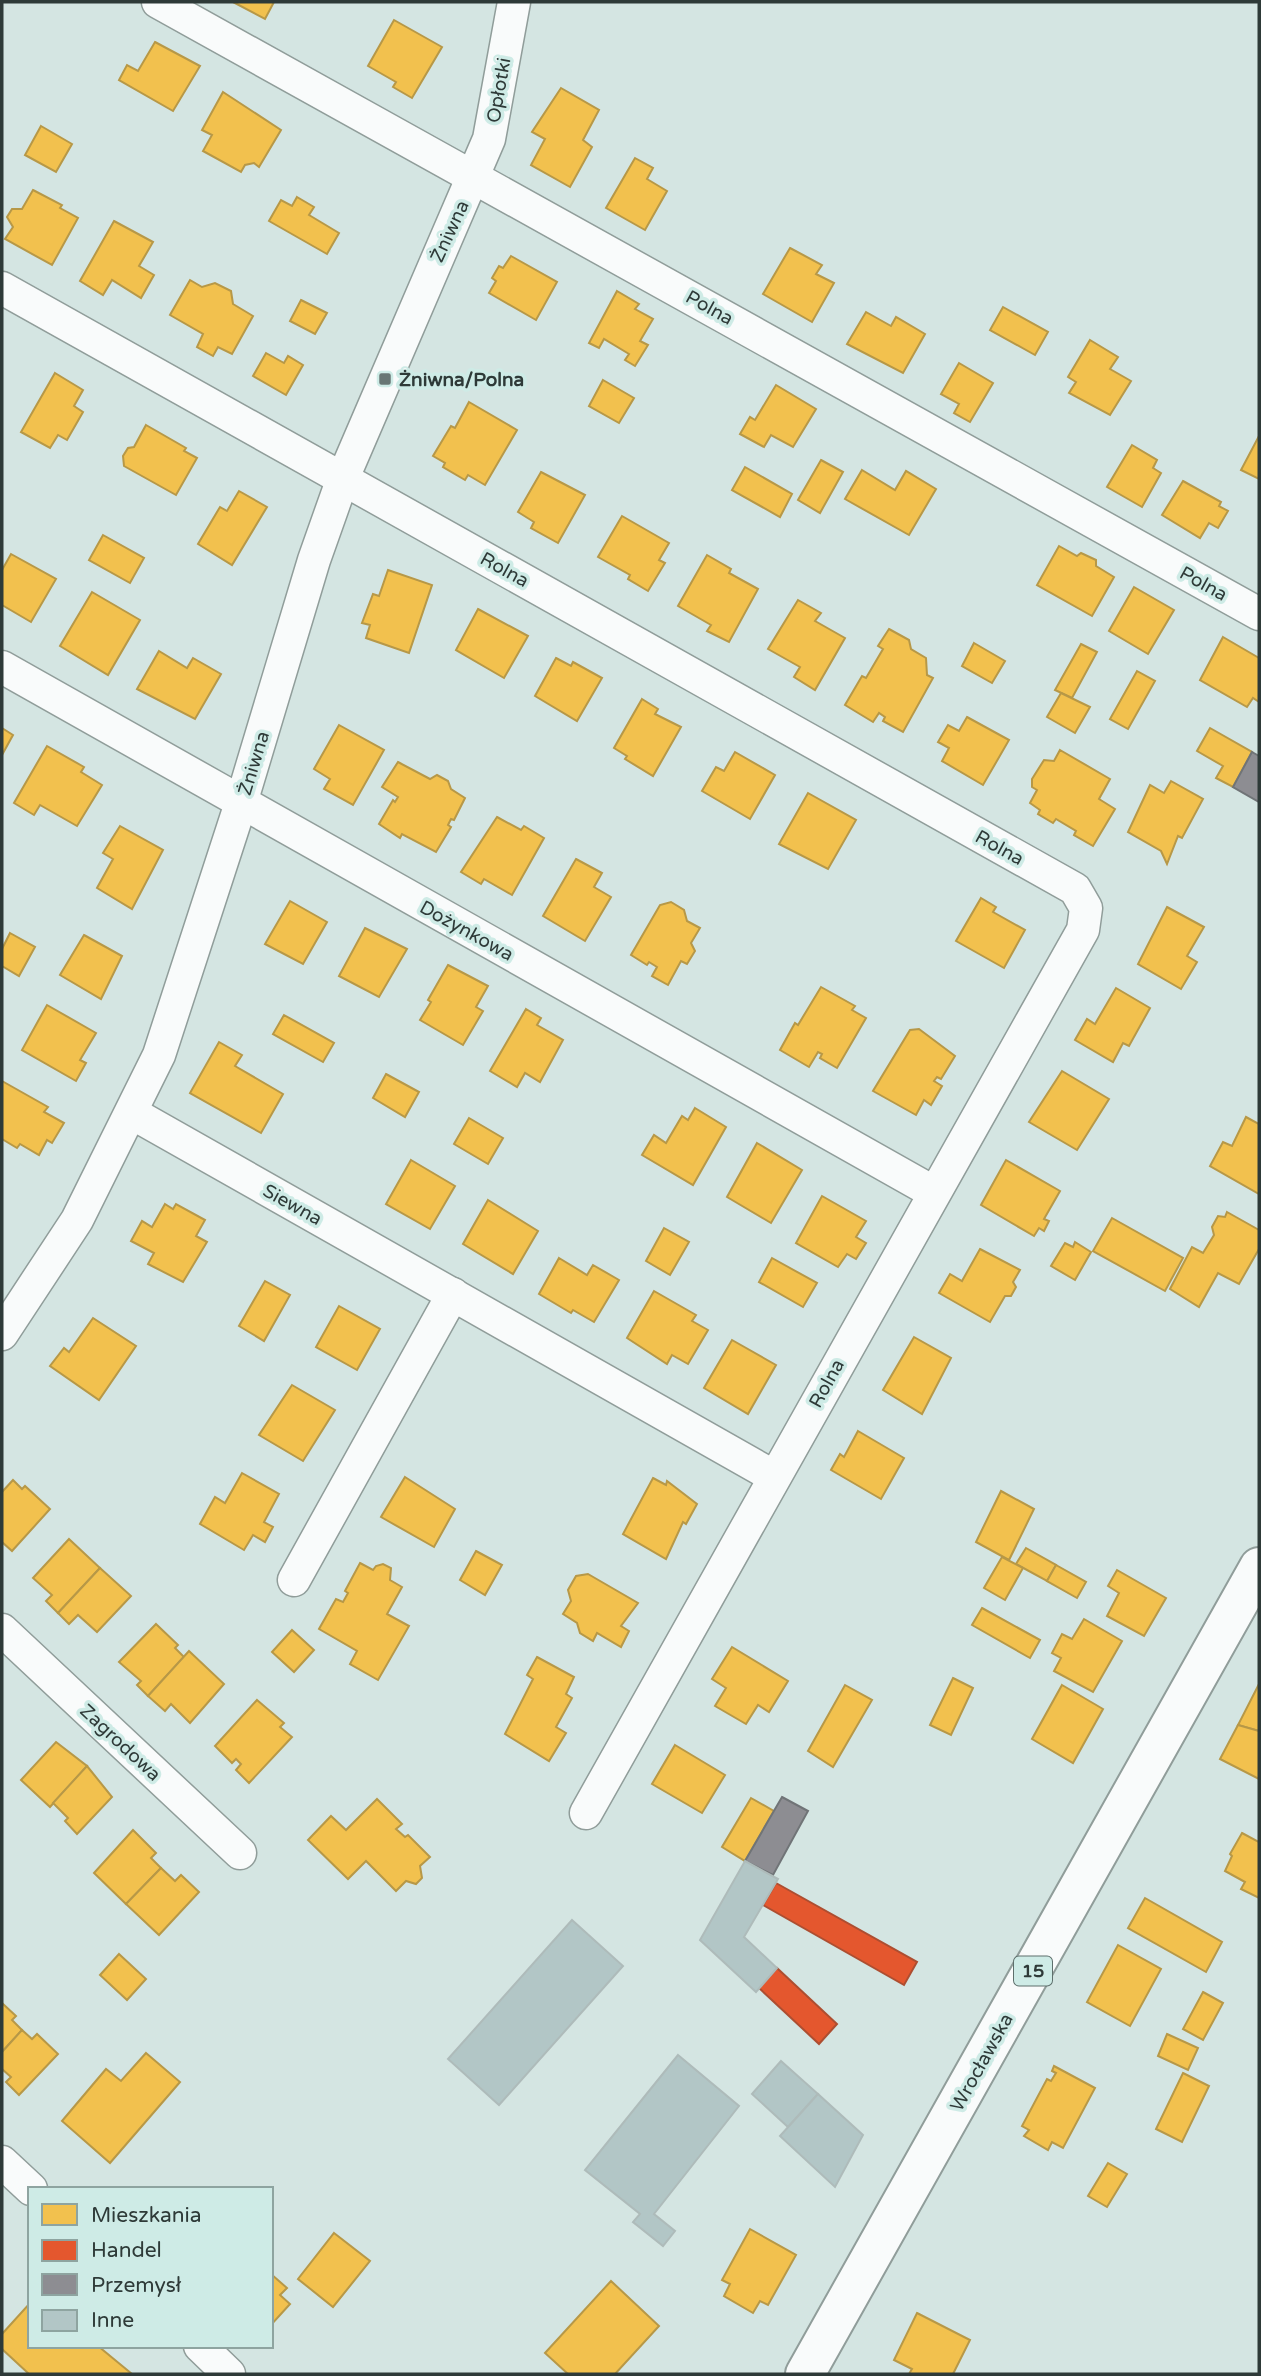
<svg xmlns="http://www.w3.org/2000/svg" width="1261" height="2376" viewBox="0 0 1261 2376" font-family="'Varela Round',sans-serif">
<style>
.homes{fill:#f2c14e;stroke:#b79847;stroke-width:2}
.shops{fill:#e4572e;stroke:#ad4e31;stroke-width:2}
.industry{fill:#8d8d92;stroke:#707477;stroke-width:2}
.building{fill:#b2c6c6;stroke:#aebbba;stroke-width:2}
.lines{fill:none;stroke-linecap:round;stroke-linejoin:round}
.minor-casing{stroke:#909d9a;stroke-width:35}
.primary-casing{stroke:#909d9a;stroke-width:42}
.minor{stroke:#f9fbfb;stroke-width:32}
.primary{stroke:#f9fbfb;stroke-width:38}
.poi-dot{fill:#687674;stroke:#ceebe6;stroke-width:2.5}
.labels{text-anchor:middle;stroke-width:7;stroke-linejoin:round;paint-order:stroke}
.shield{fill:#ceebe6;stroke:#5e6f6c;stroke-width:2}
.shield-label{font-size:18px;font-weight:bold;fill:#2e3a38}
.street-label{font-size:19px;fill:#2e3a38;stroke:#ceebe6}
.poi-label{font-size:19px;font-weight:bold;fill:#2e3a38;stroke:#ceebe6;text-anchor:start}
</style>
<rect width="100%" height="100%" fill="#d4e5e2"/>
<g class="homes">
<polygon points="233,2 274,2 265,19"/>
<polygon points="394,20 442,47 412,98 393,87 396,82 368,66"/>
<polygon points="155,42 200,66 173,111 119,80 127,65 138,71"/>
<polygon points="561,88 599,110 583,140 592,147 570,187 531,165 545,139 532,132"/>
<polygon points="223,92 281,130 259,167 254,163 245,165 241,172 203,151 212,135 202,130"/>
<polygon points="41,126 72,144 56,172 25,155"/>
<polygon points="635,158 653,168 647,179 667,191 645,230 606,208"/>
<polygon points="33,190 62,205 60,208 78,218 52,265 5,239 13,227 7,217 12,209 22,209"/>
<polygon points="297,197 314,207 309,215 339,233 327,254 269,221 281,200 292,206"/>
<polygon points="114,221 153,242 139,266 154,275 141,298 112,280 103,295 80,281"/>
<polygon points="790,248 822,265 816,274 834,283 812,322 763,294"/>
<polygon points="511,256 557,282 536,320 489,293 496,281 492,278 499,266 503,268"/>
<polygon points="190,280 202,287 215,283 231,291 233,304 253,316 232,354 218,347 213,356 197,347 203,334 170,315"/>
<polygon points="617,291 639,304 635,309 653,319 640,341 648,345 635,366 625,360 629,354 604,339 599,348 589,343"/>
<polygon points="301,300 327,313 315,334 290,321"/>
<polygon points="1003,307 1048,332 1035,355 990,330"/>
<polygon points="866,312 891,326 896,317 925,334 903,373 847,344"/>
<polygon points="1090,340 1118,357 1110,369 1131,381 1110,415 1069,393 1076,382 1068,377"/>
<polygon points="266,353 284,363 288,356 303,365 286,395 253,376"/>
<polygon points="959,363 993,383 970,422 954,413 959,404 941,394"/>
<polygon points="55,373 83,390 74,406 83,412 67,440 58,435 50,448 21,432"/>
<polygon points="603,380 634,398 619,423 589,406"/>
<polygon points="776,385 816,409 793,447 771,435 764,447 740,434 750,417 755,420"/>
<polygon points="469,402 517,430 485,485 468,475 465,480 443,467 445,463 433,456 451,426 455,428"/>
<polygon points="146,425 186,448 184,451 197,458 176,495 124,466 123,456 128,448 134,447"/>
<polygon points="1259,436 1259,479 1241,470"/>
<polygon points="1132,445 1157,460 1153,468 1161,473 1142,507 1107,487"/>
<polygon points="821,460 843,472 820,513 798,500"/>
<polygon points="745,467 792,494 780,517 732,490"/>
<polygon points="862,470 895,490 906,471 936,489 909,535 845,499"/>
<polygon points="541,472 585,495 558,543 531,528 534,522 518,512"/>
<polygon points="1183,481 1221,502 1219,506 1228,511 1218,528 1209,523 1200,538 1162,515"/>
<polygon points="239,491 267,507 232,565 198,544 220,507 227,511"/>
<polygon points="622,516 669,543 659,560 665,563 648,591 628,579 630,575 598,557"/>
<polygon points="103,535 144,558 130,583 89,560"/>
<polygon points="1059,546 1077,556 1081,553 1096,560 1096,566 1114,577 1092,616 1037,585"/>
<polygon points="11,554 56,579 31,622 2,605 2,570"/>
<polygon points="707,555 731,569 729,573 758,589 729,642 707,631 711,625 678,606"/>
<polygon points="388,570 432,585 409,653 366,638 370,625 362,623 373,594 379,596"/>
<polygon points="1134,587 1174,610 1148,654 1109,631"/>
<polygon points="92,592 140,620 108,675 60,646"/>
<polygon points="798,600 821,613 815,621 845,638 815,690 794,677 800,667 768,649"/>
<polygon points="478,609 528,636 504,678 456,650"/>
<polygon points="889,629 909,640 911,649 926,658 927,675 933,678 903,732 883,721 885,717 879,713 873,722 845,705 862,676 866,678 883,649 878,646"/>
<polygon points="1223,637 1259,658 1259,702 1253,698 1247,707 1200,680"/>
<polygon points="974,643 1005,661 992,683 962,666"/>
<polygon points="1081,644 1097,652 1072,698 1055,690"/>
<polygon points="159,651 187,668 193,658 221,674 195,719 137,689"/>
<polygon points="556,658 571,666 573,662 602,678 577,721 535,696"/>
<polygon points="1137,671 1155,681 1128,729 1110,719"/>
<polygon points="1061,693 1090,707 1075,733 1047,717"/>
<polygon points="642,699 658,709 655,714 681,727 653,776 625,759 627,756 614,748"/>
<polygon points="967,717 1009,740 983,785 942,761 949,748 938,742 948,725 959,731"/>
<polygon points="339,725 384,750 353,805 324,789 330,779 314,769"/>
<polygon points="2,728 13,735 2,755"/>
<polygon points="1210,728 1252,752 1233,787 1216,778 1223,766 1197,751"/>
<polygon points="47,746 84,767 81,772 102,785 77,826 40,805 34,815 14,803"/>
<polygon points="1060,750 1110,779 1099,799 1115,809 1093,846 1074,835 1076,831 1056,819 1053,823 1038,814 1040,810 1030,803 1037,790 1032,787 1032,779 1044,760 1054,761"/>
<polygon points="735,752 775,775 750,819 702,791 716,767 724,771"/>
<polygon points="398,762 430,779 437,775 448,781 451,789 465,798 454,820 451,819 448,825 451,827 436,852 402,834 400,838 379,824 393,800 395,802 398,797 382,787"/>
<polygon points="1171,781 1203,799 1182,838 1178,836 1167,864 1161,851 1128,832 1150,785 1164,793"/>
<polygon points="808,793 856,820 828,869 779,844"/>
<polygon points="497,817 521,830 524,826 544,838 512,895 484,879 481,884 461,872"/>
<polygon points="120,826 163,850 132,909 97,888 113,859 103,853"/>
<polygon points="576,859 602,873 594,887 611,897 585,941 543,916"/>
<polygon points="981,898 996,907 993,912 1025,930 1004,968 956,941"/>
<polygon points="290,901 327,922 303,964 265,944"/>
<polygon points="671,902 684,910 687,921 700,928 691,943 695,951 687,964 681,961 668,985 652,976 657,967 649,962 647,965 631,955 660,905"/>
<polygon points="1167,907 1204,927 1187,956 1197,962 1181,989 1138,964"/>
<polygon points="365,928 407,949 379,997 339,976"/>
<polygon points="10,933 35,947 19,976 2,966 2,949"/>
<polygon points="84,935 122,956 101,999 60,975"/>
<polygon points="448,965 488,986 476,1007 483,1011 463,1045 420,1020 431,1002 428,1000"/>
<polygon points="821,987 855,1006 852,1010 866,1018 837,1068 820,1058 822,1054 818,1052 809,1067 780,1050 795,1023 798,1025"/>
<polygon points="1116,988 1150,1008 1129,1046 1123,1043 1113,1062 1075,1040 1087,1019 1095,1024"/>
<polygon points="47,1005 96,1033 80,1060 86,1063 76,1081 22,1050"/>
<polygon points="526,1009 541,1018 537,1025 563,1040 540,1082 525,1073 517,1087 490,1071"/>
<polygon points="284,1015 334,1043 323,1062 273,1034"/>
<polygon points="919,1029 955,1056 941,1079 937,1077 934,1081 942,1086 931,1105 924,1100 916,1115 873,1091 910,1030"/>
<polygon points="219,1042 242,1055 235,1066 283,1094 261,1133 190,1093"/>
<polygon points="1062,1071 1109,1099 1077,1150 1029,1122"/>
<polygon points="386,1074 419,1092 405,1117 373,1098"/>
<polygon points="2,1081 48,1107 44,1112 64,1123 52,1143 47,1140 39,1155 20,1144 17,1148 2,1139"/>
<polygon points="695,1108 726,1127 693,1185 642,1155 654,1135 666,1143 682,1116 688,1120"/>
<polygon points="1246,1117 1259,1124 1259,1194 1210,1166 1223,1142 1232,1146"/>
<polygon points="469,1118 503,1138 488,1164 454,1144"/>
<polygon points="757,1143 802,1170 771,1223 727,1197"/>
<polygon points="411,1160 455,1186 430,1229 386,1204"/>
<polygon points="1006,1160 1060,1191 1044,1219 1049,1221 1044,1231 1039,1228 1034,1236 981,1205"/>
<polygon points="822,1196 866,1221 856,1237 866,1243 856,1259 847,1254 838,1267 796,1243"/>
<polygon points="488,1200 538,1231 513,1274 463,1244"/>
<polygon points="165,1204 173,1209 176,1204 205,1220 196,1236 207,1242 183,1282 148,1264 154,1253 131,1241 142,1221 152,1227"/>
<polygon points="1227,1212 1259,1230 1259,1249 1239,1284 1218,1273 1199,1307 1170,1289 1192,1247 1203,1253 1214,1235 1212,1227 1218,1216 1225,1217"/>
<polygon points="1112,1218 1183,1258 1165,1291 1093,1251"/>
<polygon points="664,1228 689,1242 670,1275 646,1261"/>
<polygon points="1075,1242 1091,1252 1075,1280 1051,1266 1065,1243 1073,1247"/>
<polygon points="980,1249 1020,1270 1013,1282 1016,1287 1011,1296 1005,1296 990,1322 939,1293 950,1274 962,1281"/>
<polygon points="559,1258 587,1275 593,1265 619,1280 594,1322 573,1310 571,1313 539,1294"/>
<polygon points="772,1258 817,1283 803,1307 759,1282"/>
<polygon points="265,1281 290,1295 264,1341 239,1326"/>
<polygon points="654,1291 696,1315 692,1321 708,1330 688,1364 672,1355 667,1364 627,1338"/>
<polygon points="339,1306 380,1329 357,1370 316,1347"/>
<polygon points="93,1318 136,1346 99,1400 50,1366 64,1348 69,1352"/>
<polygon points="914,1337 951,1358 922,1414 883,1390"/>
<polygon points="732,1340 776,1365 748,1414 704,1388"/>
<polygon points="292,1385 335,1410 303,1461 259,1435"/>
<polygon points="858,1431 904,1458 881,1499 831,1470 840,1454 844,1457"/>
<polygon points="242,1473 279,1494 264,1522 273,1527 265,1542 253,1535 244,1550 200,1524 215,1497 225,1503"/>
<polygon points="405,1477 455,1509 434,1547 381,1517"/>
<polygon points="653,1478 666,1485 667,1481 697,1504 686,1524 683,1522 666,1559 623,1534"/>
<polygon points="13,1480 22,1489 25,1486 50,1509 12,1551 2,1542 2,1492"/>
<polygon points="1001,1491 1034,1509 1009,1560 976,1542"/>
<polygon points="69,1539 100,1568 58,1613 46,1601 52,1595 33,1578"/>
<polygon points="1026,1548 1056,1565 1047,1581 1016,1564"/>
<polygon points="476,1551 502,1565 485,1595 460,1580"/>
<polygon points="1002,1557 1023,1568 1005,1600 984,1588"/>
<polygon points="360,1563 373,1570 376,1566 383,1564 391,1568 390,1580 402,1587 387,1614 409,1626 378,1680 350,1664 357,1651 319,1629 336,1599 343,1602 348,1593 345,1591"/>
<polygon points="1056,1565 1086,1582 1077,1598 1047,1581"/>
<polygon points="100,1568 131,1596 97,1632 78,1615 69,1624 58,1613"/>
<polygon points="1117,1570 1166,1598 1144,1636 1107,1616 1119,1593 1108,1586"/>
<polygon points="588,1574 638,1603 621,1626 629,1631 621,1647 597,1633 593,1641 580,1633 577,1623 563,1614 571,1601 568,1590 576,1576"/>
<polygon points="982,1608 1040,1640 1030,1658 972,1625"/>
<polygon points="1084,1619 1122,1641 1093,1692 1054,1671 1061,1658 1052,1653 1062,1634 1072,1639"/>
<polygon points="156,1624 178,1645 175,1648 184,1657 148,1696 137,1685 141,1681 119,1662"/>
<polygon points="292,1630 314,1650 294,1672 272,1652"/>
<polygon points="732,1647 788,1681 769,1712 758,1705 746,1724 715,1706 726,1688 712,1679"/>
<polygon points="189,1651 224,1684 190,1723 171,1704 165,1711 148,1696"/>
<polygon points="537,1657 574,1677 566,1694 572,1698 556,1727 566,1733 549,1761 505,1734 533,1679 527,1675"/>
<polygon points="953,1678 973,1688 951,1735 930,1725"/>
<polygon points="1259,1684 1259,1731 1238,1725"/>
<polygon points="845,1685 872,1700 833,1767 808,1751"/>
<polygon points="1062,1685 1103,1709 1073,1763 1032,1739"/>
<polygon points="257,1700 284,1723 280,1727 292,1737 249,1783 236,1770 241,1764 236,1759 232,1763 215,1746"/>
<polygon points="1238,1725 1259,1731 1259,1779 1220,1759"/>
<polygon points="56,1742 87,1766 50,1807 21,1780"/>
<polygon points="675,1745 725,1775 702,1813 652,1784"/>
<polygon points="87,1766 112,1797 77,1834 65,1821 68,1818 53,1803"/>
<polygon points="751,1798 774,1811 745,1861 722,1847"/>
<polygon points="377,1799 402,1824 396,1829 405,1837 408,1835 430,1857 420,1866 422,1878 416,1884 406,1881 396,1891 366,1861 348,1879 308,1840 331,1816 346,1830"/>
<polygon points="133,1830 156,1853 151,1858 161,1868 126,1904 94,1873"/>
<polygon points="1242,1833 1259,1842 1259,1898 1241,1889 1245,1882 1225,1871 1232,1856 1230,1854"/>
<polygon points="161,1868 175,1881 181,1875 199,1892 159,1935 126,1904"/>
<polygon points="1145,1898 1222,1942 1206,1972 1128,1928"/>
<polygon points="1118,1945 1161,1969 1130,2026 1087,2002"/>
<polygon points="119,1954 146,1979 127,2000 100,1975"/>
<polygon points="1203,1992 1223,2003 1203,2040 1183,2029"/>
<polygon points="2,2003 16,2016 12,2020 22,2030 2,2052"/>
<polygon points="22,2030 32,2039 37,2034 58,2054 19,2095 6,2082 11,2077 2,2069 2,2052"/>
<polygon points="1167,2034 1198,2048 1188,2070 1158,2056"/>
<polygon points="146,2053 180,2082 110,2163 62,2121 106,2069 121,2081"/>
<polygon points="1054,2066 1095,2088 1063,2148 1052,2142 1048,2150 1024,2136 1029,2130 1022,2126 1047,2079 1051,2081 1056,2073 1052,2071"/>
<polygon points="1183,2073 1209,2086 1182,2142 1156,2129"/>
<polygon points="1108,2163 1127,2174 1107,2207 1088,2196"/>
<polygon points="750,2229 796,2255 768,2305 760,2301 753,2313 724,2296 730,2284 722,2280"/>
<polygon points="334,2233 370,2261 333,2307 298,2279"/>
<polygon points="271,2274 287,2288 280,2295 290,2304 271,2325"/>
<polygon points="611,2281 659,2326 615,2374 568,2374 545,2353"/>
<polygon points="30,2303 30,2346 98,2346 132,2374 29,2374 2,2349 2,2334"/>
<polygon points="917,2313 970,2340 953,2374 909,2374 912,2369 894,2360"/>
</g>
<g class="shops">
<polygon points="776,1883 917,1962 904,1985 763,1905"/>
<polygon points="777,1968 837,2024 819,2044 759,1988"/>
</g>
<g class="industry">
<polygon points="1252,752 1259,756 1259,802 1233,787"/>
<polygon points="782,1797 808,1811 773,1875 745,1861"/>
</g>
<g class="building">
<polygon points="745,1861 778,1879 744,1937 777,1968 756,1992 700,1940"/>
<polygon points="572,1920 623,1966 499,2105 448,2059"/>
<polygon points="678,2055 739,2106 654,2214 675,2231 663,2246 633,2222 640,2214 585,2170"/>
<polygon points="781,2061 818,2094 788,2127 752,2094"/>
<polygon points="818,2094 863,2135 835,2187 780,2136"/>
</g>
<g class="lines">
<defs>
<g id="minor">
<polyline points="158,2 1259,614"/>
<polyline points="2,288 1075,889 1086,908 1083,930 586,1813"/>
<polyline points="2,667 933,1192"/>
<polyline points="132,1113 773,1476"/>
<polyline points="2,1334 77,1220 159,1055 241,803 314,560 343,478 489,139 514,2"/>
<polyline points="294,1580 453,1294"/>
<polyline points="2,1630 240,1853"/>
<polyline points="2,2162 31,2189"/>
<polyline points="200,2346 229,2374"/>
</g>
<polyline id="primary" points="805,2374 1259,1567"/>
</defs>
<use href="#minor" class="minor-casing"/>
<use href="#primary" class="primary-casing"/>
<use href="#minor" class="minor"/>
<use href="#primary" class="primary"/>
</g>
<rect class="poi-dot" x="378" y="372" width="14" height="14" rx="3.5"/>
<g class="labels">
<rect class="shield" x="1014" y="1956.5" width="38" height="29" rx="5"/>
<g class="shield-label">
<text x="1033" y="1977">15</text>
</g>
<g class="street-label">
<text transform="translate(498 90) rotate(-80)" y="7">Opłotki</text>
<text transform="translate(449 231) rotate(-65)" y="7">Żniwna</text>
<text transform="translate(710 307) rotate(29)" y="7">Polna</text>
<text transform="translate(505 569) rotate(29)" y="7">Rolna</text>
<text transform="translate(1204 583) rotate(29)" y="7">Polna</text>
<text transform="translate(253 763) rotate(-73)" y="7">Żniwna</text>
<text transform="translate(1000 847) rotate(29)" y="7">Rolna</text>
<text transform="translate(467 930) rotate(29)" y="7">Dożynkowa</text>
<text transform="translate(293 1204) rotate(29)" y="7">Siewna</text>
<text transform="translate(826 1383) rotate(-61)" y="7">Rolna</text>
<text transform="translate(121 1742) rotate(43)" y="7">Zagrodowa</text>
<text transform="translate(981 2062) rotate(-61)" y="7">Wrocławska</text>
</g>
<g class="poi-label">
<text x="399" y="386">Żniwna/Polna</text>
</g>
</g>
<rect width="1261" height="2376" fill="none" stroke="#2e3a38" stroke-width="7"/>
<rect x="28" y="2187" width="245" height="161" fill="#ceebe6" stroke="#8ea4a0" stroke-width="2"/>
<rect x="42" y="2204" width="35" height="21" fill="#f2c14e" stroke="#8ea4a0" stroke-width="2"/>
<text x="91" y="2222" font-size="21" fill="#2e3a38">Mieszkania</text>
<rect x="42" y="2240" width="35" height="21" fill="#e4572e" stroke="#8ea4a0" stroke-width="2"/>
<text x="91" y="2257" font-size="21" fill="#2e3a38">Handel</text>
<rect x="42" y="2274" width="35" height="21" fill="#8d8d92" stroke="#8ea4a0" stroke-width="2"/>
<text x="91" y="2292" font-size="21" fill="#2e3a38">Przemysł</text>
<rect x="42" y="2310" width="35" height="21" fill="#b2c6c6" stroke="#8ea4a0" stroke-width="2"/>
<text x="91" y="2327" font-size="21" fill="#2e3a38">Inne</text>
</svg>
